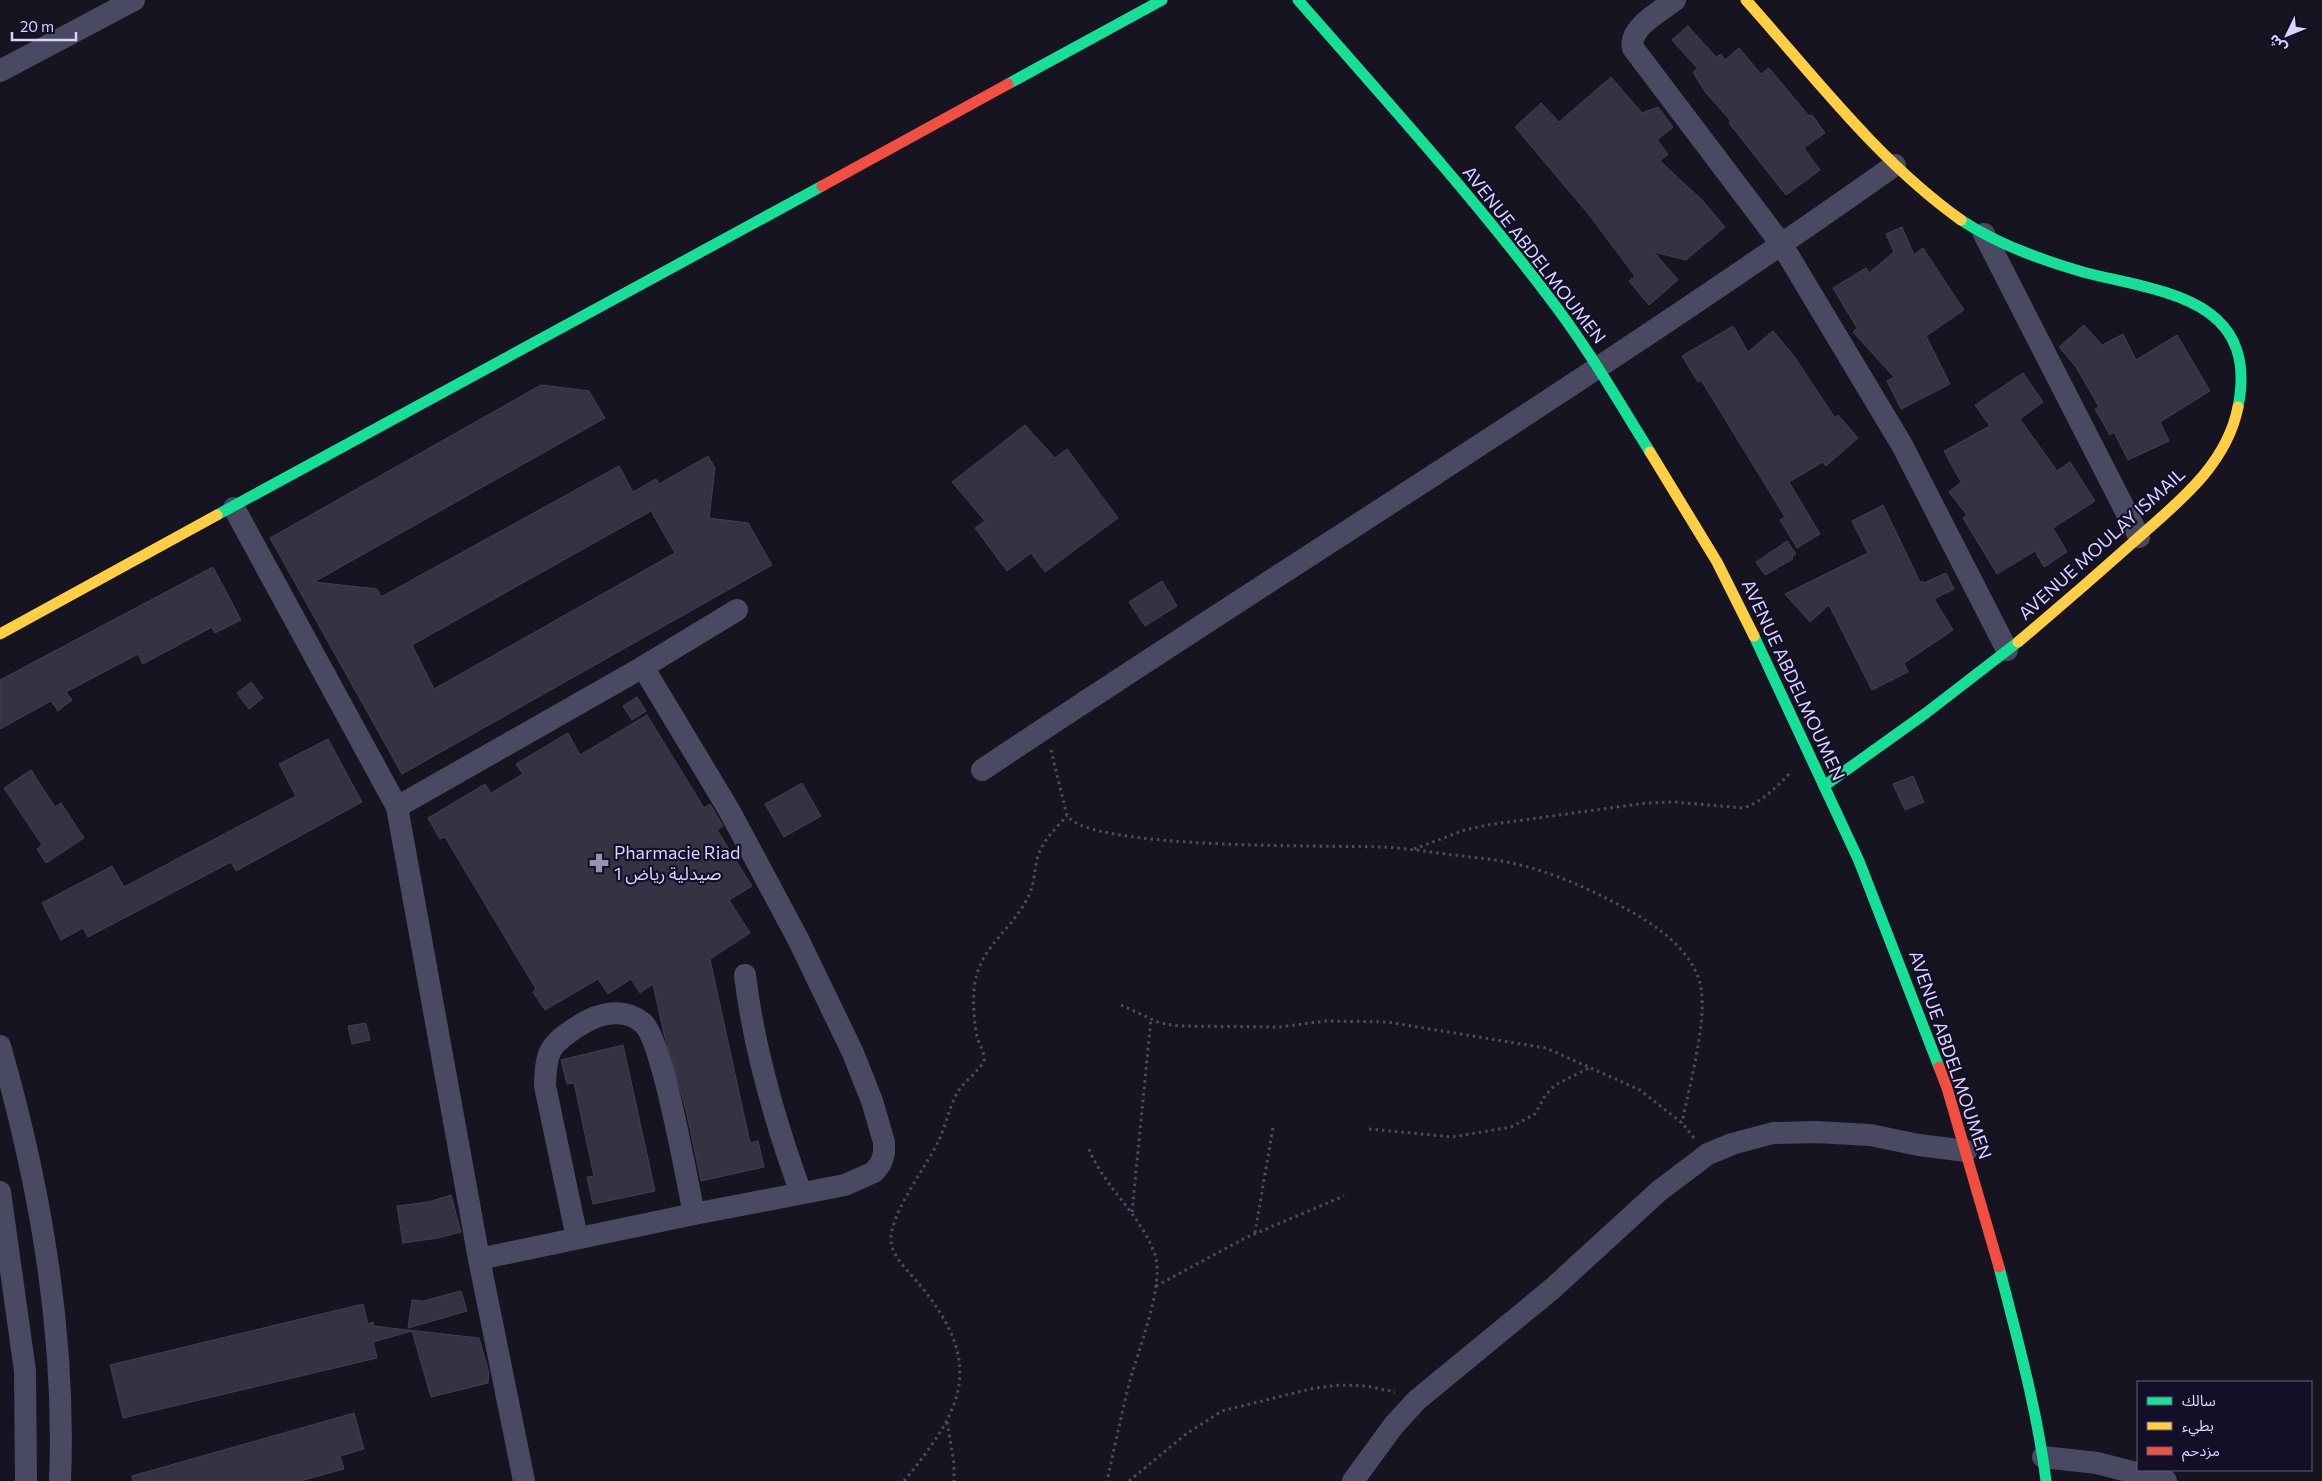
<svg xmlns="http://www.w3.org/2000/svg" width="2322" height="1481" viewBox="0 0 2322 1481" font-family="Commissioner,'Noto Sans Arabic',sans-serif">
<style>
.building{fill:#343243;stroke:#433f54;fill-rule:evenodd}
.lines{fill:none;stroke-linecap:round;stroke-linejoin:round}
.path{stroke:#44505f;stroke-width:3;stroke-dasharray:2.5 4;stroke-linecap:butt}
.street{stroke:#4a4962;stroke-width:22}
.fast{stroke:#16e098;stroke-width:11}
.slow{stroke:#ffcf43;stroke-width:11}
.jam{stroke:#f24e42;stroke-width:11}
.labels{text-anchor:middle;stroke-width:4.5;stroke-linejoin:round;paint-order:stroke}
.street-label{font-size:18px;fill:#d9d4ff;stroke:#130f26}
.poi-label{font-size:18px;fill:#d9d4ff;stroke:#130f26;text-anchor:start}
</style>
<rect width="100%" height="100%" fill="#161421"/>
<g class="building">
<polygon points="1688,26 1716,57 1721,54 1725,60 1739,48 1761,74 1769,68 1809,116 1812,115 1825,133 1804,148 1820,170 1786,195 1729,123 1731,121 1706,93 1693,72 1698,69 1672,40"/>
<polygon points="1611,77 1642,113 1658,107 1673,127 1657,140 1668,154 1660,161 1702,200 1725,227 1686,260 1654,252 1678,280 1649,305 1629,281 1635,276 1590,216 1515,127 1541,103 1559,122"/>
<polygon points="1902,227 1914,255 1923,248 1964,310 1926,336 1950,384 1901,409 1887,381 1894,377 1853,332 1857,328 1833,288 1866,268 1869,273 1894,252 1886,234"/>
<polygon points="2084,325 2102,345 2123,334 2136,360 2177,335 2210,391 2160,422 2169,441 2128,460 2114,432 2110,435 2095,409 2099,407 2076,367 2059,347"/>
<polygon points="1733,326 1748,352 1773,331 1794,356 1835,418 1838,415 1858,438 1826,466 1823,462 1789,482 1820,534 1797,548 1780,520 1785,517 1701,380 1698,382 1682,356"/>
<polygon points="2023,373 2043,402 2020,419 2057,471 2070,462 2095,501 2053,528 2067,552 2044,567 2035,551 1997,574 1963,518 1967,515 1949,492 1961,482 1944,451 1990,426 1975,405"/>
<path d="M541 385 589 391 605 418 314 582 377 589 381 597 619 466 633 492 656 479 659 484 708 456 715 468 709 518 748 523 772 565 402 774 270 538ZM651 511 675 553 434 689 412 645Z"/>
<polygon points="1025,425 1055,458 1067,449 1118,518 1045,572 1031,553 1007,571 975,528 985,521 952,482"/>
<polygon points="1883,505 1920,582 1923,581 1924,583 1946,573 1954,589 1934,599 1953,630 1904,663 1908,672 1872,690 1829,605 1810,622 1785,594 1868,553 1852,521"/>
<polygon points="1787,541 1796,554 1792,557 1793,559 1765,575 1756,562"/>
<polygon points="213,567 241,620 215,633 212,627 143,664 138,654 66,692 72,700 58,711 51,701 0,729 0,680"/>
<polygon points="1162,581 1177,606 1145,626 1129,602"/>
<polygon points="251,682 263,698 249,709 237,693"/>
<polygon points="637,697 646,711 632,720 623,706"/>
<polygon points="647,715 704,808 710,804 723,826 717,830 752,886 729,900 750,933 710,959 750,1143 758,1141 764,1167 701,1181 686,1110 664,1034 653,984 640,993 631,979 608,994 598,979 545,1010 533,992 536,989 445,837 440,839 428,818 485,784 491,793 523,774 516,764 568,733 580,755"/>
<polygon points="328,739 362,802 236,871 231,862 88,937 83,928 61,940 42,903 112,866 124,887 296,796 279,764"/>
<polygon points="31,770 55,807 61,803 84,838 46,863 37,849 42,845 4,788"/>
<polygon points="1913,776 1924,802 1905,810 1893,784"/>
<polygon points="802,783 821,816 784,837 765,804"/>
<polygon points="366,1023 370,1040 352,1044 348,1026"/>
<polygon points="623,1045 655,1191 593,1204 587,1177 594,1176 574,1083 567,1084 561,1060"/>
<polygon points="451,1195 461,1232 438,1238 403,1243 397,1206 428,1202"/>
<polygon points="461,1291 467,1311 408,1328 412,1300 423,1301"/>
<polygon points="363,1304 368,1324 373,1322 373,1326 479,1338 489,1373 488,1383 431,1397 412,1331 373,1342 377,1358 123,1418 110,1365"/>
<polygon points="354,1413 364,1449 340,1456 344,1469 300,1481 133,1481 132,1476"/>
</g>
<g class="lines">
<g class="path">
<path d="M1051 750 1067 816C1093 850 1328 845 1380 847 1408 848 1435 853 1462 856 1478 858 1495 859 1511 863 1555 872 1599 893 1637 915 1664 931 1695 955 1701 988 1707 1023 1689 1087 1682 1123"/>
<path d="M1414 849 1465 830 1487 825 1646 803 1674 802 1743 808C1763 802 1777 786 1792 771"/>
<polyline points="1121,1005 1160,1023 1179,1026 1279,1027 1326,1021 1387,1022 1546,1048 1640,1090 1682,1123 1695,1139"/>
<polyline points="1369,1129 1452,1137 1511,1127 1535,1114 1545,1096 1555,1085 1591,1067"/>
<path d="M1089 1149C1105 1189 1141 1214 1155 1255 1165 1285 1137 1353 1129 1384 1121 1417 1114 1449 1107 1481"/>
<polyline points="1132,1212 1151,1019"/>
<polyline points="1255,1233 1273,1127"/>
<polyline points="1156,1286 1245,1238 1344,1196"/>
<polyline points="947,1422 954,1463 954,1481"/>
<path d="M904 1481C964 1408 985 1364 920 1285 910 1273 892 1257 891 1241 889 1215 926 1167 938 1142 946 1126 949 1106 959 1090 966 1080 978 1072 984 1061 985 1052 979 1045 977 1036 974 1022 973 1004 974 990 977 948 1011 932 1028 897 1035 884 1034 870 1038 856 1043 840 1056 828 1067 816"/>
<polyline points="1129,1481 1186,1434 1222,1411 1314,1388 1342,1385 1366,1386 1395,1392"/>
</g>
<g class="street">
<path d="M1675 0C1661 11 1628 28 1633 48L1782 245 1902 445 2007 650"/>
<polyline points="0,71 134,0"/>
<polyline points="1984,234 2139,537"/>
<polyline points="234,508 397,807 479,1259 524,1481"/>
<path d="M982 770C1286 567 1597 376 1895 165"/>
<polyline points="397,807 643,667 737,610"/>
<path d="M745 975C754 1050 775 1122 801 1193"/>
<path d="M0 1046C40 1185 66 1336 60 1481"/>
<polyline points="0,1192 25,1371 26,1481"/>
<path d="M577 1238 545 1086C546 1050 549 1045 580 1025 599 1013 624 1007 643 1023 663 1041 687 1181 694 1214"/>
<polyline points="479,1259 694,1214 845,1185 874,1172 881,1163 884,1153 884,1142 872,1101 853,1053 798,939 729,810 643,667"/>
<polyline points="2043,1457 2097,1463 2166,1481"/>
<polyline points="1353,1481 1394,1425 1417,1400 1552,1289 1659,1191 1708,1154 1732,1144 1773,1133 1816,1132 1870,1135 1919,1145 1966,1151"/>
</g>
<g class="fast">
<path d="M1298 0C1383 97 1470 193 1548 296 1586 345 1617 399 1650 452"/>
<polyline points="1008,84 1162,0"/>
<path d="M1961 220C1997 244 2041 260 2083 272 2160 292 2260 297 2238 407"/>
<polyline points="217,515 822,186"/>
<polyline points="1754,636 1859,861 1939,1067"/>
<polyline points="1824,786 1926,713 2018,642"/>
<path d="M1999 1267C2017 1338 2037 1409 2046 1481"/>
</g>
<g class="slow">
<path d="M1746 0C1814 76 1877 160 1961 220"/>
<polyline points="1650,452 1717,562 1754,636"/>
<polyline points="0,634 217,515"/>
<path d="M2018 642C2056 610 2093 578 2130 545 2173 506 2226 468 2238 407"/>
</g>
<g class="jam">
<polyline points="822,186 1008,84"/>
<polyline points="1939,1067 1947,1088 1999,1267"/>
</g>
</g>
<defs>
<symbol id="pharmacy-bare" viewBox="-9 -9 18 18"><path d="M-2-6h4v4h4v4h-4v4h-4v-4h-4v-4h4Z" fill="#9591b1" stroke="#130f26" stroke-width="2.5" paint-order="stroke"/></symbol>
</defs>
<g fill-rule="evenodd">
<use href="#pharmacy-bare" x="585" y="849" width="28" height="28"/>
</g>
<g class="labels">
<g class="street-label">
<text transform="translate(1534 255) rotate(52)" y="6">AVENUE ABDELMOUMEN</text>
<text transform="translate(2102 544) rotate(-42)" y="6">AVENUE MOULAY ISMAIL</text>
<text transform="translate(1793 680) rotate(65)" y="6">AVENUE ABDELMOUMEN</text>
<text transform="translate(1950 1055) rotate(71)" y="6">AVENUE ABDELMOUMEN</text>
</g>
<g class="poi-label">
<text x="614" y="859">Pharmacie Riad<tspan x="614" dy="21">1 صيدلية رياض</tspan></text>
</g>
</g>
<rect x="2137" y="1381" width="175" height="90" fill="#130f26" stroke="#625e7d"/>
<rect x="2147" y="1397" width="25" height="8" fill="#16e098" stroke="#625e7d"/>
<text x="2182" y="1406" font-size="15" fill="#d9d4ff">سالك</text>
<rect x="2147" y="1422" width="25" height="8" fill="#ffcf43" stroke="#625e7d"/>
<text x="2182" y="1431" font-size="15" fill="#d9d4ff">بطيء</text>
<rect x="2147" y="1447" width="25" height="8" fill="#f24e42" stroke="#625e7d"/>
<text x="2182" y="1456" font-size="15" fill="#d9d4ff">مزدحم</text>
<g transform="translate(2287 35) rotate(227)" stroke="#130f26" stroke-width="4" paint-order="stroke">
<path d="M0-4L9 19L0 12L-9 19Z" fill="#d9d4ff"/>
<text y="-8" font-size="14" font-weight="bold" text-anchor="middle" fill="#d9d4ff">ش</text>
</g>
<path d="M12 32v8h64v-8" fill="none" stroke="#d9d4ff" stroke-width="2.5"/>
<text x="20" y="32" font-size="15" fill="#d9d4ff" stroke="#130f26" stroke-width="4" paint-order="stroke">20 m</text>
</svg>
